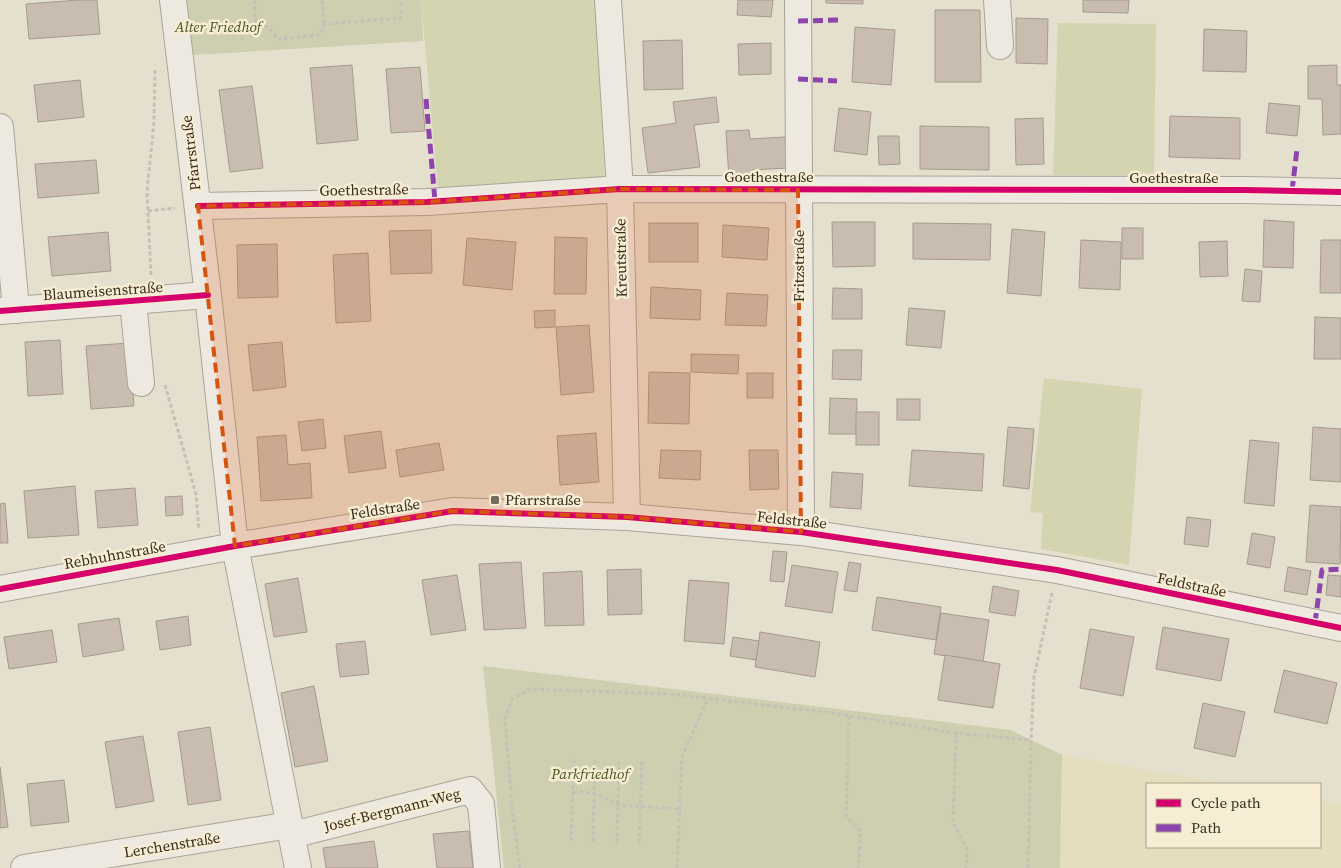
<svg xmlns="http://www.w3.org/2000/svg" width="1341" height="868" viewBox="0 0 1341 868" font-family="'Source Serif 4',serif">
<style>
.farmland{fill:#e5debe}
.green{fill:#d4d5b0}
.cemetery{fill:#cecfb0}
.building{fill:#c9bdaf;stroke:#a59b8d}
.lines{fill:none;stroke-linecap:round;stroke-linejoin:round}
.minor-casing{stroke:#aaa497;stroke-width:28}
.path{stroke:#c6c0b7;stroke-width:3;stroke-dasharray:4 2.5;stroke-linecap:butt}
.minor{stroke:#ede9e0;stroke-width:26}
.quiet{stroke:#8e44ad;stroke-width:5;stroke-dasharray:10 5;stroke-linecap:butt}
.cycleway-casing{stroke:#f6edd4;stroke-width:9}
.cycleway{stroke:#d6006c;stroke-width:6}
.marked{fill:#d7540e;fill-opacity:0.2;stroke:#d7540e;stroke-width:4;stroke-dasharray:10 6;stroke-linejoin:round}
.poi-dot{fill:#766b5c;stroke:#f6edd4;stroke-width:2}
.labels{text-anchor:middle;stroke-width:5;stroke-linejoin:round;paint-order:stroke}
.park-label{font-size:15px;font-style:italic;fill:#495625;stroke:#f6edd4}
.street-label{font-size:15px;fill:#3a2c1e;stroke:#f6edd4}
.poi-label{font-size:15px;fill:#3a2c1e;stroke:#f6edd4;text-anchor:start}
</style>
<rect width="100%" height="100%" fill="#e5dfce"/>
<polygon class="farmland" points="1062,755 1228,784 1147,784 1147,847 1320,847 1320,801 1341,804 1341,868 1060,868"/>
<g class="green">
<polygon points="421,0 595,0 605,182 438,190"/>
<polygon points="1058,23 1156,24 1154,176 1053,175"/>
<polygon points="1044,378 1142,389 1129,565 1041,549 1043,513 1030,512"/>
</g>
<g class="cemetery">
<polygon points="187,0 421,0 423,41 193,55"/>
<polygon points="483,666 1011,730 1062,755 1060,868 504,868"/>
</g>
<g class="building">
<polygon points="78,0 97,0 100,34 29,39 26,4"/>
<polygon points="738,0 773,0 771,17 737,15"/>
<polygon points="826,0 863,0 863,4 826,3"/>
<polygon points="1083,0 1129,0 1128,13 1083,12"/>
<polygon points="935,10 980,10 981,82 935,82"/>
<polygon points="1016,18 1048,19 1047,64 1016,63"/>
<polygon points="855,27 895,30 891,85 852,82"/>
<polygon points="1204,29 1247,31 1246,72 1203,71"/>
<polygon points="682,40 683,89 644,90 643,41"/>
<polygon points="771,43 771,74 739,75 738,44"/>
<polygon points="352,65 358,140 317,144 310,68"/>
<polygon points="1337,65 1337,85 1341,85 1341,134 1323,135 1322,99 1308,99 1308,66"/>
<polygon points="420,67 425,131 391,133 386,69"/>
<polygon points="80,80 84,117 38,122 34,85"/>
<polygon points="252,86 263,168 230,172 219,90"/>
<polygon points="716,97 719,122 694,125 700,167 648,173 642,128 676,123 673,102"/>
<polygon points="1269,103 1300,106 1297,136 1266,133"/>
<polygon points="839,108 871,112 867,155 834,151"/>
<polygon points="1170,116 1240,118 1240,159 1169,157"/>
<polygon points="1043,118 1044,164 1016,165 1015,119"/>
<polygon points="920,126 989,127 989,170 920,169"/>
<polygon points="749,130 750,139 785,137 787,168 752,170 752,177 729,179 726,131"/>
<polygon points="878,136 899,136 900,164 879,165"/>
<polygon points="96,160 99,193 38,198 35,164"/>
<polygon points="1264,220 1294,222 1293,268 1263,267"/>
<polygon points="832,222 875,222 875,266 833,267"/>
<rect x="649" y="223" width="49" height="39"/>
<polygon points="913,223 991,224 990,260 913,259"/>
<polygon points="723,225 769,228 767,260 722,257"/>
<rect x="1122" y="228" width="21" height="31"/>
<polygon points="1012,229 1045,232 1041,296 1007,293"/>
<polygon points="431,230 432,273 391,274 389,231"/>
<polygon points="108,232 111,271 52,276 48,237"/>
<polygon points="555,237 587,238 586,294 554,294"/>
<polygon points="467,238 516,242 512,290 463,285"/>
<polygon points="1081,240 1121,242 1120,290 1079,288"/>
<polygon points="1321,240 1341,240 1341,293 1320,293"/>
<polygon points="1227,241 1228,276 1200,277 1199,242"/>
<polygon points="277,244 278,297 238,298 237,245"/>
<polygon points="368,253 371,321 336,323 333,255"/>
<polygon points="1245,269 1262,271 1260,302 1242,301"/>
<polygon points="651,287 701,290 700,320 650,318"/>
<polygon points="833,288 862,289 862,319 832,319"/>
<polygon points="727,293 768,295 766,326 725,325"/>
<polygon points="909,308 945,311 941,348 906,345"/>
<polygon points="555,310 555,327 535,328 534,311"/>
<polygon points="1315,317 1341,318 1341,359 1314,359"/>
<polygon points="589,325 594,392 561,395 556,327"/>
<polygon points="60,340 63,394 28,396 25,342"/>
<polygon points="282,342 286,387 253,391 248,345"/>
<polygon points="129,343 134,406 91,409 86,346"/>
<polygon points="833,350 862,350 861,380 832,379"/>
<polygon points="691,354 739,355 738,374 691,372"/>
<polygon points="649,372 690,373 689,424 648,423"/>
<rect x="747" y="373" width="26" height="25"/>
<polygon points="830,398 857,399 856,434 829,434"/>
<rect x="897" y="399" width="23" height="21"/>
<rect x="856" y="412" width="23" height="33"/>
<polygon points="323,419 326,448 302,451 298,422"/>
<polygon points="1008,427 1034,429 1029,489 1003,486"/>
<polygon points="1313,427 1341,429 1341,482 1310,480"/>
<polygon points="381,431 386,468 349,473 344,436"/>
<polygon points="596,433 599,482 560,485 557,436"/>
<polygon points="286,435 288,465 310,463 312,498 261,501 257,437"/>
<polygon points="1250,440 1279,443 1274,506 1244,503"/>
<polygon points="439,443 444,470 400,477 396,450"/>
<polygon points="661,450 701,451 700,480 659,478"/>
<polygon points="749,450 778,450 779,489 750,490"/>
<polygon points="912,450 984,454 982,491 909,486"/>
<polygon points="832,472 863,474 861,509 830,507"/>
<polygon points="75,486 79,535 28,538 24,491"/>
<polygon points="135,488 138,525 98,528 95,491"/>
<polygon points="182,496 183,515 166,516 165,497"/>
<polygon points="5,503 8,543 0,543 0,504"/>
<polygon points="1310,505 1341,507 1340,564 1306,562"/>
<polygon points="1187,517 1211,520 1208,547 1184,544"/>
<polygon points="1252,533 1275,537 1270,568 1247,564"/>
<polygon points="773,551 787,552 784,582 770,581"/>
<polygon points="521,562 526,628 484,630 479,564"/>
<polygon points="849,562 861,564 857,592 844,590"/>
<polygon points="792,565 838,572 832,613 785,606"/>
<polygon points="1288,567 1311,571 1307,595 1284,591"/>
<polygon points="641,569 642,614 608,615 607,570"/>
<polygon points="582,571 584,625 545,626 543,573"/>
<polygon points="457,575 466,630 431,635 422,580"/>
<polygon points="1328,575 1341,576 1341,597 1326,595"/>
<polygon points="298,578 307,632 274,637 265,584"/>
<polygon points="689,580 729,583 724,644 684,641"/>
<polygon points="993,586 1019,591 1015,616 989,612"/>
<polygon points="877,597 941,607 936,640 872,630"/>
<polygon points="941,613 989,620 983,662 934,654"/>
<polygon points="188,616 191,645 160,650 156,621"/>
<polygon points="119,618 124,650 83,657 78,624"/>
<polygon points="1163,627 1229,639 1221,681 1156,669"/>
<polygon points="1090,629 1134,637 1123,696 1080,688"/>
<polygon points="52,630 57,662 9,669 4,637"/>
<polygon points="760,632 820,642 815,677 755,667"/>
<polygon points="733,637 759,641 756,660 730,656"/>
<polygon points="365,641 369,674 340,677 336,644"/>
<polygon points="945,655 1000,664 993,708 938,700"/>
<polygon points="1284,670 1337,683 1327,724 1274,712"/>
<polygon points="314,686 328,761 295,767 281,693"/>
<polygon points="1203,703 1245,712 1235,757 1194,748"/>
<polygon points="210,727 221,800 188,805 178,732"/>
<polygon points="143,736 154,801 116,808 105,742"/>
<polygon points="0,767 8,827 0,828"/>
<polygon points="64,780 69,822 31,826 27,784"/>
<polygon points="469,831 473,868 437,868 433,834"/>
<polygon points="374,841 378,868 326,868 323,848"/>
</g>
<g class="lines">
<defs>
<g id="minor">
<polyline points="173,0 208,295 235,546 298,868"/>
<polyline points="608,0 620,189 627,517"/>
<polyline points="798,0 801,532"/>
<polyline points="997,0 1000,46"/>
<polyline points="0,127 16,310"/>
<polyline points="198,206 427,202 620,189 1243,190 1341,192"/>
<polyline points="133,301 141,383"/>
<polyline points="0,311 208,295"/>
<polyline points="0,589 235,546 453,511 627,517 801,532 1057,570 1341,628"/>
<polyline points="292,835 470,790 481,804 487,868"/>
<polyline points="24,868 290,825"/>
</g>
</defs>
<use href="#minor" class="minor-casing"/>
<g class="path">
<polyline points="254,0 256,24"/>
<polyline points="322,0 324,24"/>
<path d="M242 40C243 16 268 20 277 39L320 35 324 24 401 18V0"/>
<polyline points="148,211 175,208"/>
<polyline points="151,275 147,192 154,121 155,69"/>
<polyline points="165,385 196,494 199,530"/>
<polyline points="849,716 846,816 861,831 858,868"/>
<polyline points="956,733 953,823 967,849 966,868"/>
<polyline points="573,792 594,793 618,805 679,809"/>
<polyline points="571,841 574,759"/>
<polyline points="593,842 595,760"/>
<polyline points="617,843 619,762"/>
<polyline points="639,843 642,761"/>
<polyline points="520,868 512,808 505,718 512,699 531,689 670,694 825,712 956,733 1031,740"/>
<polyline points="677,868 682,757 708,698"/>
<polyline points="1028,868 1031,740 1034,677 1052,593"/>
</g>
<use href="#minor" class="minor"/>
<g class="quiet">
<polyline points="798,21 842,20"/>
<polyline points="798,79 837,81"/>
<polyline points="426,99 435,201"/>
<polyline points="1292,191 1297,149"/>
<polyline points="1315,623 1322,570 1341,569"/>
</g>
<defs>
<g id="cycleway">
<polyline points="198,206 427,202 620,189 1243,190 1341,192"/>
<polyline points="0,311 208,295"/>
<polyline points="0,589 235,546 453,511 627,517 801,532 1057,570 1341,628"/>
</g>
</defs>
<use href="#cycleway" class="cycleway-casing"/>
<use href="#cycleway" class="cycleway"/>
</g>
<path class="marked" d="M620 189 798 190 801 532 627 517 453 511 235 546 198 206 427 202Z"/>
<rect class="poi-dot" x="490" y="495" width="10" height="10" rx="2.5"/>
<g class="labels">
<g class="park-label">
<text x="218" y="32">Alter Friedhof</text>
<text x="590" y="779">Parkfriedhof</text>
</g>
<g class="street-label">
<text transform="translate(191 153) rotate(-97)" y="5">Pfarrstraße</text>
<text x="769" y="182">Goethestraße</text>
<text x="1174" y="183">Goethestraße</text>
<text transform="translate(364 190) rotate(-1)" y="5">Goethestraße</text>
<text transform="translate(621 258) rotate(-91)" y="5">Kreutstraße</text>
<text transform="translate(799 266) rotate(-90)" y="5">Fritzstraße</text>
<text transform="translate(103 291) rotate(-4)" y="5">Blaumeisenstraße</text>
<text transform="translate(385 509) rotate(-9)" y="5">Feldstraße</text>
<text transform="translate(792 520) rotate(6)" y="5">Feldstraße</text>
<text transform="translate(115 555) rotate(-10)" y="5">Rebhuhnstraße</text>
<text transform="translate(1192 585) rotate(12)" y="5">Feldstraße</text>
<text transform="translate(392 810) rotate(-14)" y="5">Josef-Bergmann-Weg</text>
<text transform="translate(172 845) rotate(-9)" y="5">Lerchenstraße</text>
</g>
<g class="poi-label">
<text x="505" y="505">Pfarrstraße</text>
</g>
</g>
<rect x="1146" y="783" width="175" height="65" fill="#f6edd4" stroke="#aba08b"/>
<rect x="1156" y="799" width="25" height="8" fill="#d6006c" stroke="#aba08b"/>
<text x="1191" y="808" font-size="15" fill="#3a2c1e">Cycle path</text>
<rect x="1156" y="824" width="25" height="8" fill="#8e44ad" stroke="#aba08b"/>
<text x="1191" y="833" font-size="15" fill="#3a2c1e">Path</text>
</svg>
